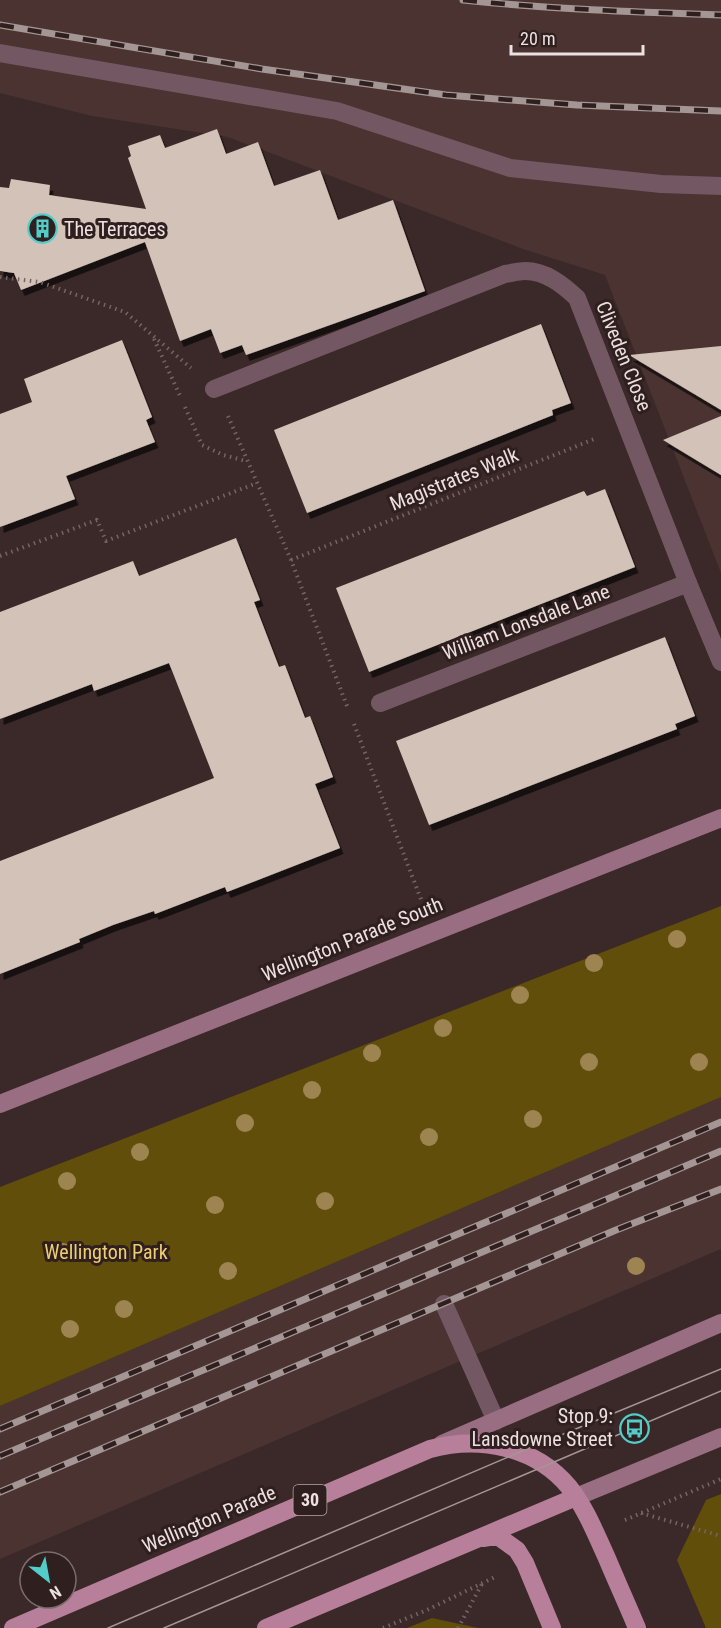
<svg xmlns="http://www.w3.org/2000/svg" width="721" height="1628" viewBox="0 0 721 1628" font-family="'Roboto Condensed',sans-serif">
<style>
.built{fill:#4a3331}
.green{fill:#614e0a}
.building{fill:#d3c2b7;filter:url(#shadow)}
.lines{fill:none;stroke-linecap:round;stroke-linejoin:round}
.path{stroke:#746564;stroke-width:4;stroke-dasharray:1.5 4.5;stroke-linecap:butt}
.lane{stroke:#735864;stroke-width:18}
.street{stroke:#735864;stroke-width:18}
.secondary{stroke:#9a6e82;stroke-width:18}
.primary{stroke:#b77f99;stroke-width:18}
.tram{stroke:#a49695;stroke-width:1.5}
.rail-casing{stroke:#a49695;stroke-width:7}
.rail{stroke:#2f1f1e;stroke-width:4.5;stroke-dasharray:14;stroke-linecap:butt}
.tree{fill:#9d8450}
.labels{text-anchor:middle;stroke-width:6;stroke-linejoin:round;paint-order:stroke}
.shield{fill:#2f1f1e;stroke:#b3a7a6;stroke-width:1.5}
.shield-label{font-size:18px;font-weight:bold;fill:#ece1e0}
.poi-label{font-size:20px;fill:#ece1e0;stroke:#2f1f1e;text-anchor:start}
.street-label{font-size:20px;fill:#ece1e0;stroke:#2f1f1e}
.park-label{font-size:20px;fill:#eecf70;stroke:#2f1f1e}
</style>
<defs>
<filter id="shadow"><feDropShadow dx="3.5" dy="6" stdDeviation="0" flood-color="#0009"/></filter>
</defs>
<rect width="100%" height="100%" fill="#3a2928"/>
<g class="built">
<polygon points="0,0 721,0 721,573 605,275 523,249 228,137 92,116 0,93"/>
<polygon points="721,1097 721,1249 0,1559 0,1406"/>
</g>
<g class="green">
<polygon points="721,906 721,1097 0,1406 0,1187"/>
<polygon points="721,1494 721,1628 706,1628 677,1560 706,1500"/>
<polygon points="432,1618 478,1628 407,1628"/>
</g>
<g class="building">
<polygon points="217,129 226,154 258,142 274,186 320,170 338,220 393,200 425,291 246,355 242,345 220,353 211,329 180,341 145,242 21,290 14,273 0,271 0,187 9,188 11,179 50,185 49,195 146,209 128,158 131,156 128,146 160,135 165,148"/>
<polygon points="541,324 571,403 552,410 553,415 307,513 274,430"/>
<polygon points="122,340 152,417 146,420 155,442 66,476 75,499 0,527 0,414 32,402 24,379"/>
<polygon points="721,346 721,410 629,355"/>
<polygon points="721,416 721,475 663,440"/>
<polygon points="605,489 635,567 369,672 336,588 584,491 587,496"/>
<polygon points="236,538 260,600 254,602 279,667 285,665 305,718 310,716 333,777 315,784 340,848 227,892 225,887 155,914 154,911 113,925 79,939 80,942 0,974 0,861 214,778 169,663 94,691 92,684 0,719 0,612 133,561 139,576"/>
<polygon points="665,637 695,716 675,724 677,729 429,825 396,741"/>
</g>
<g class="lines">
<g class="path">
<polyline points="0,277 40,282 125,312 191,368"/>
<polyline points="154,339 181,398"/>
<polyline points="185,407 202,445 223,455 246,461"/>
<polyline points="228,416 291,560 347,706"/>
<polyline points="0,556 97,520 106,541 257,483"/>
<polyline points="291,560 597,438"/>
<polyline points="354,724 422,902"/>
<polyline points="641,1513 721,1536"/>
<polyline points="625,1520 721,1479"/>
<polyline points="383,1628 427,1610 497,1576"/>
<polyline points="458,1628 482,1584"/>
</g>
<g class="lane">
<polyline points="0,53 337,111 510,168 661,184 721,186"/>
<polyline points="380,703 688,583"/>
<polyline points="444,1304 496,1421"/>
</g>
<path class="street" d="M214 389 505 274C512 273 519 271 525 271 546 271 563 285 577 298L688 583 721 662"/>
<g class="secondary">
<polyline points="0,1104 721,818"/>
<polyline points="442,1444 721,1323"/>
<polyline points="576,1497 721,1437"/>
</g>
<g class="primary">
<polyline points="483,1538 489,1537 499,1537 517,1550 525,1563 552,1628"/>
<path d="M13 1628 430 1449C479 1436 535 1446 569 1487 585 1507 595 1532 606 1556 616 1580 627 1604 637 1628"/>
<polyline points="266,1628 576,1497"/>
</g>
<g class="tram">
<polyline points="108,1628 520,1452 721,1369"/>
<polyline points="164,1628 721,1391"/>
</g>
<defs>
<g id="rail">
<path d="M463 0C549 9 635 12 721 15"/>
<polyline points="0,25 262,69 446,95 577,105 721,111"/>
<polyline points="0,1429 721,1122"/>
<polyline points="0,1456 721,1151"/>
<polyline points="0,1492 616,1230 721,1189"/>
</g>
</defs>
<use href="#rail" class="rail-casing"/>
<use href="#rail" class="rail"/>
</g>
<g class="tree">
<circle cx="677" cy="939" r="9"/>
<circle cx="594" cy="963" r="9"/>
<circle cx="520" cy="995" r="9"/>
<circle cx="443" cy="1028" r="9"/>
<circle cx="372" cy="1053" r="9"/>
<circle cx="589" cy="1062" r="9"/>
<circle cx="699" cy="1062" r="9"/>
<circle cx="312" cy="1090" r="9"/>
<circle cx="533" cy="1119" r="9"/>
<circle cx="245" cy="1123" r="9"/>
<circle cx="429" cy="1137" r="9"/>
<circle cx="140" cy="1152" r="9"/>
<circle cx="67" cy="1181" r="9"/>
<circle cx="325" cy="1201" r="9"/>
<circle cx="215" cy="1205" r="9"/>
<circle cx="63" cy="1252" r="9"/>
<circle cx="636" cy="1266" r="9"/>
<circle cx="228" cy="1271" r="9"/>
<circle cx="124" cy="1309" r="9"/>
<circle cx="70" cy="1329" r="9"/>
</g>
<defs>
<symbol id="building-ring" viewBox="-11 -11 22 22"><circle r="9.5" fill="#2f1f1e" stroke="#53cdca" stroke-width="1.5"/><path d="M-4-6H4V6H1V3H-1V6H-4ZM-2.5-4.3h1.7v1.8h-1.7ZM.8-4.3h1.7v1.8H.8ZM-2.5-1h1.7V.8h-1.7ZM.8-1h1.7V.8H.8Z" fill="#53cdca"/></symbol>
<symbol id="bus-ring" viewBox="-11 -11 22 22"><circle r="9.5" fill="#2f1f1e" stroke="#53cdca" stroke-width="1.5"/><path d="M-5-6H5V4H4V6H2V4H-2V6H-4V4H-5ZM-3.5-4V0h7V-4ZM-3.5 1.2v1.5H-2V1.2ZM2 1.2v1.5H3.5V1.2Z" fill="#53cdca"/></symbol>
</defs>
<g fill-rule="evenodd">
<use href="#building-ring" x="26" y="212" width="33" height="33"/>
<use href="#bus-ring" x="618" y="1412" width="33" height="33"/>
</g>
<g class="labels">
<rect class="shield" x="293.5" y="1485" width="33" height="30" rx="4.5"/>
<g class="shield-label">
<text x="310" y="1506">30</text>
</g>
<g class="poi-label">
<text x="64" y="236">The Terraces</text>
<text x="613" y="1423" text-anchor="end">Stop 9:<tspan x="613" dy="23">Lansdowne Street</tspan></text>
</g>
<g class="street-label">
<text transform="translate(624 356) rotate(68)" y="7">Cliveden Close</text>
<text transform="translate(454 479) rotate(-22)" y="7">Magistrates Walk</text>
<text transform="translate(526 622) rotate(-21)" y="7">William Lonsdale Lane</text>
<text transform="translate(352 939) rotate(-22)" y="7">Wellington Parade South</text>
<text transform="translate(209 1519) rotate(-23)" y="7">Wellington Parade</text>
</g>
<g class="park-label">
<text x="106" y="1259">Wellington Park</text>
</g>
</g>
<g transform="translate(48 1580) rotate(149)"><circle r="28" fill="#2f1f1e" stroke="#7b6d6c" stroke-width="1.5"/>
<path d="M0-4.5L10 22L0 15L-10 22Z" fill="#53cdca"/>
<text y="-9" font-size="16" font-weight="bold" text-anchor="middle" fill="#ece1e0">N</text>
</g>
<path d="M511 45v9h132v-9" fill="none" stroke="#ece1e0" stroke-width="3"/>
<text x="520" y="45" font-size="18" fill="#ece1e0" stroke="#2f1f1e" stroke-width="4.5" paint-order="stroke">20 m</text>
</svg>
